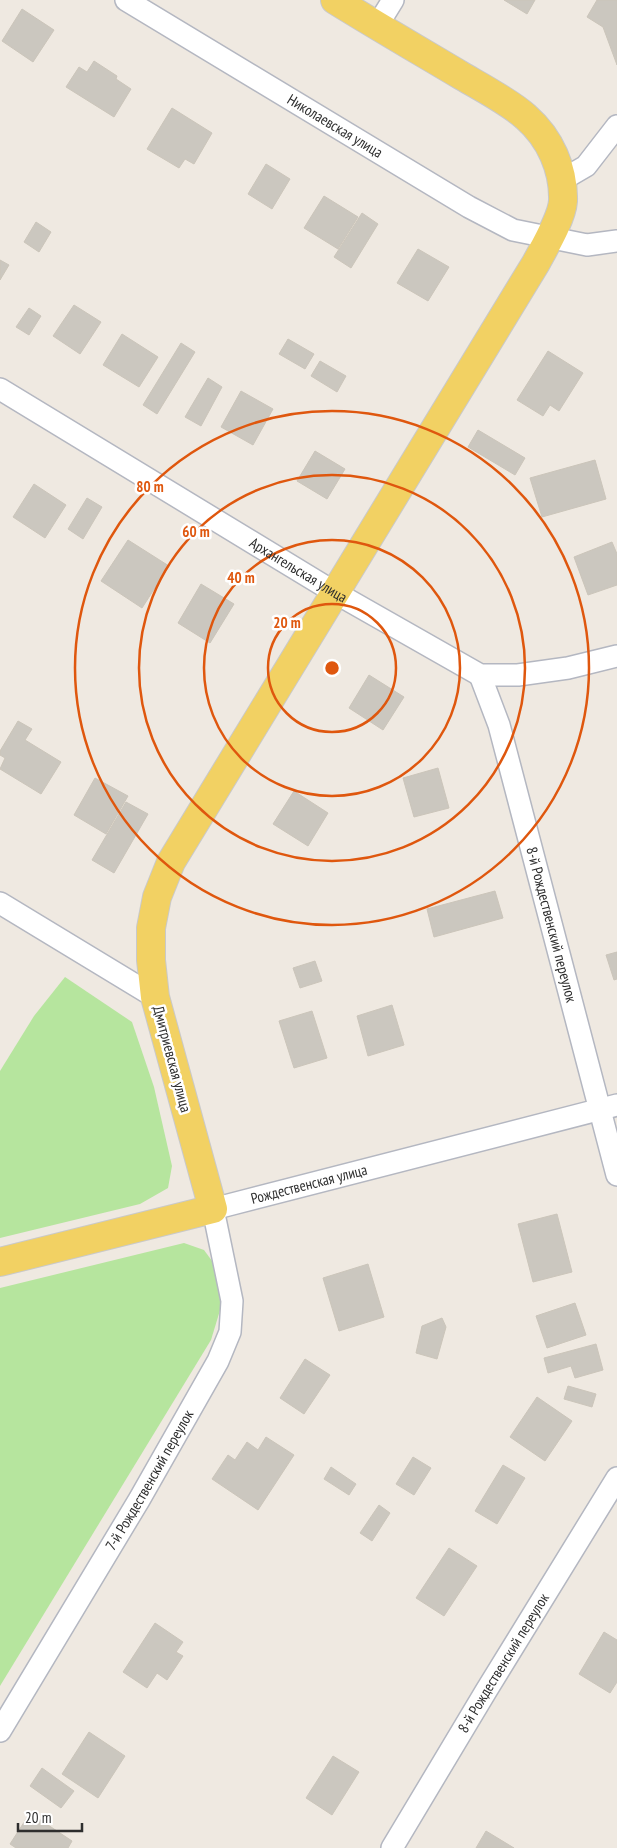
<svg xmlns="http://www.w3.org/2000/svg" width="617" height="1848" viewBox="0 0 617 1848" font-family="'PT Sans Narrow',sans-serif">
<style>
.green{fill:#b6e59e}
.building{fill:#cbc7bf;stroke:#cbc5ba}
.lines{fill:none;stroke-linecap:round;stroke-linejoin:round}
.minor-casing{stroke:#b4b7c1;stroke-width:24}
.major-casing{stroke:#c9c9c9;stroke-width:30}
.minor{stroke:#fff;stroke-width:21}
.major{stroke:#f2d163;stroke-width:28}
.ring{fill:none;stroke:#df570e;stroke-width:2.5}
.labels{text-anchor:middle;stroke-width:5;stroke-linejoin:round;paint-order:stroke}
.street-label{font-size:15px;fill:#2e2e2e;stroke:#fff}
.centre{fill:#df570e;stroke:#fff;stroke-width:2.5}
.ring-label{font-size:15px;text-anchor:middle;font-weight:bold;fill:#df570e;stroke:#fff;stroke-width:5;stroke-linejoin:round;paint-order:stroke}
</style>
<rect width="100%" height="100%" fill="#efe9e1"/>
<g class="green">
<polygon points="65,977 132,1022 154,1087 172,1166 168,1188 140,1204 0,1238 0,1071 34,1016"/>
<polygon points="184,1243 204,1250 215,1265 221,1307 211,1340 0,1686 0,1288"/>
</g>
<g class="building">
<polygon points="504,0 535,0 527,14"/>
<polygon points="597,0 617,0 617,65 603,27 587,17"/>
<polygon points="22,9 54,30 33,62 2,41"/>
<polygon points="94,61 117,76 116,79 131,89 114,117 66,87 79,67 87,72"/>
<polygon points="172,108 212,133 194,164 185,159 179,168 147,149"/>
<polygon points="266,164 290,179 272,209 248,194"/>
<polygon points="324,196 358,217 338,249 304,228"/>
<polygon points="362,213 378,224 351,268 334,257"/>
<polygon points="36,222 51,232 39,252 24,242"/>
<polygon points="418,249 449,267 428,301 397,283"/>
<polygon points="0,260 9,265 0,280"/>
<polygon points="74,305 101,322 80,354 53,336"/>
<polygon points="29,308 41,316 29,335 16,327"/>
<polygon points="122,334 158,357 139,387 103,365"/>
<polygon points="288,339 314,354 305,369 279,354"/>
<polygon points="181,343 195,352 157,414 143,405"/>
<polygon points="548,351 583,373 559,411 550,405 543,416 517,400"/>
<polygon points="320,361 346,376 337,392 311,376"/>
<polygon points="208,378 222,387 201,426 185,417"/>
<polygon points="241,391 273,409 253,445 221,427"/>
<polygon points="478,430 525,458 515,475 468,447"/>
<polygon points="315,451 345,469 327,499 297,481"/>
<polygon points="595,460 606,499 542,517 530,478"/>
<polygon points="34,484 66,505 45,538 13,517"/>
<polygon points="87,498 102,507 83,539 68,529"/>
<polygon points="128,540 169,566 142,608 101,581"/>
<polygon points="612,542 617,554 617,585 588,595 574,557"/>
<polygon points="201,584 234,604 210,643 178,623"/>
<polygon points="369,675 404,697 383,730 349,708"/>
<polygon points="18,721 32,729 25,740 61,762 41,794 0,769 5,758 0,755 0,751"/>
<polygon points="438,768 449,808 414,817 403,778"/>
<polygon points="95,778 128,796 106,834 74,815"/>
<polygon points="294,791 328,813 308,846 273,824"/>
<polygon points="126,802 148,814 114,873 92,860"/>
<polygon points="495,891 503,918 434,937 427,909"/>
<polygon points="617,952 617,979 614,980 606,955"/>
<polygon points="315,961 322,981 300,988 293,968"/>
<polygon points="392,1005 404,1045 368,1056 357,1016"/>
<polygon points="312,1011 327,1058 294,1068 279,1021"/>
<polygon points="557,1214 572,1272 533,1282 518,1224"/>
<polygon points="368,1264 384,1317 339,1331 323,1278"/>
<polygon points="575,1303 586,1335 547,1348 536,1316"/>
<polygon points="442,1318 446,1327 437,1359 416,1353 422,1326"/>
<polygon points="596,1344 603,1370 575,1378 571,1366 548,1373 544,1358"/>
<polygon points="305,1359 330,1375 304,1414 280,1398"/>
<polygon points="568,1386 596,1394 592,1407 564,1399"/>
<polygon points="537,1397 572,1421 545,1461 510,1437"/>
<polygon points="266,1437 294,1455 258,1510 212,1479 228,1455 235,1460 247,1442 258,1450"/>
<polygon points="413,1457 431,1468 414,1495 396,1484"/>
<polygon points="503,1465 525,1478 497,1524 475,1511"/>
<polygon points="331,1467 356,1484 349,1495 324,1479"/>
<polygon points="379,1505 390,1513 372,1541 360,1533"/>
<polygon points="449,1548 477,1566 444,1616 416,1598"/>
<polygon points="155,1623 183,1642 176,1652 183,1656 167,1680 157,1673 147,1688 123,1672"/>
<polygon points="604,1632 617,1640 617,1682 610,1693 579,1674"/>
<polygon points="89,1732 125,1756 98,1798 62,1774"/>
<polygon points="333,1756 359,1772 332,1815 306,1798"/>
<polygon points="42,1768 74,1791 61,1808 30,1786"/>
<polygon points="30,1813 72,1841 68,1848 16,1848 10,1844"/>
<polygon points="486,1831 514,1848 476,1848"/>
</g>
<g class="lines">
<defs>
<g id="minor">
<path id="s1" d="M126 0 469 207 513 230 587 245 617 241"/>
<polyline points="377,26 393,0"/>
<polyline points="562,180 586,166 617,126"/>
<path id="s2" d="M0 389 334 592 480 675H518L568 668 617 656"/>
<path id="s3" d="M480 675 499 725 617 1175"/>
<polyline points="0,903 155,997"/>
<path id="s4" d="M0 1731 139 1500 218 1361 230 1332 232 1301 213 1209 617 1105"/>
<path id="s5" d="M392 1848 486 1691 617 1478"/>
</g>
<path id="major" d="M0 1262 213 1209 155 997 151 960V928L157 897 171 862 536 263C544 248 562 218 563 201 564 169 550 138 526 117 511 103 481 87 462 76 420 51 377 26 335 0"/>
</defs>
<use href="#minor" class="minor-casing"/>
<use href="#major" class="major-casing"/>
<use href="#minor" class="minor"/>
<use href="#major" class="major"/>
</g>
<g class="ring">
<circle cx="332" cy="668" r="64"/>
<circle cx="332" cy="668" r="128"/>
<circle cx="332" cy="668" r="193"/>
<circle cx="332" cy="668" r="257"/>
</g>
<g class="labels">
<g class="street-label">
<text dy="5" stroke="none"><textPath href="#s1" startOffset="244">Николаевская улица</textPath></text>
<text dy="5" stroke="none"><textPath href="#s2" startOffset="349">Архангельская улица</textPath></text>
<text dy="5" stroke="none"><textPath href="#s3" startOffset="260">8-й Рождественский переулок</textPath></text>
<text transform="translate(172 1059) rotate(75)" y="5">Дмитриевская улица</text>
<text dy="5" stroke="none"><textPath href="#s4" startOffset="685">Рождественская улица</textPath></text>
<text dy="5" stroke="none"><textPath href="#s4" startOffset="292">7-й Рождественский переулок</textPath></text>
<text dy="5" stroke="none"><textPath href="#s5" startOffset="216">8-й Рождественский переулок</textPath></text>
</g>
</g>
<circle cx="332" cy="668" r="8" class="centre"/>
<g class="ring-label">
<text x="150" y="492">80 m</text>
<text x="196" y="537">60 m</text>
<text x="241" y="583">40 m</text>
<text x="287" y="628">20 m</text>
</g>
<path d="M18 1823v8h64v-8" fill="none" stroke="#2e2e2e" stroke-width="2.5"/>
<text x="25" y="1823" font-size="15" fill="#2e2e2e" stroke="#ffffff" stroke-width="4" paint-order="stroke">20 m</text>
</svg>
